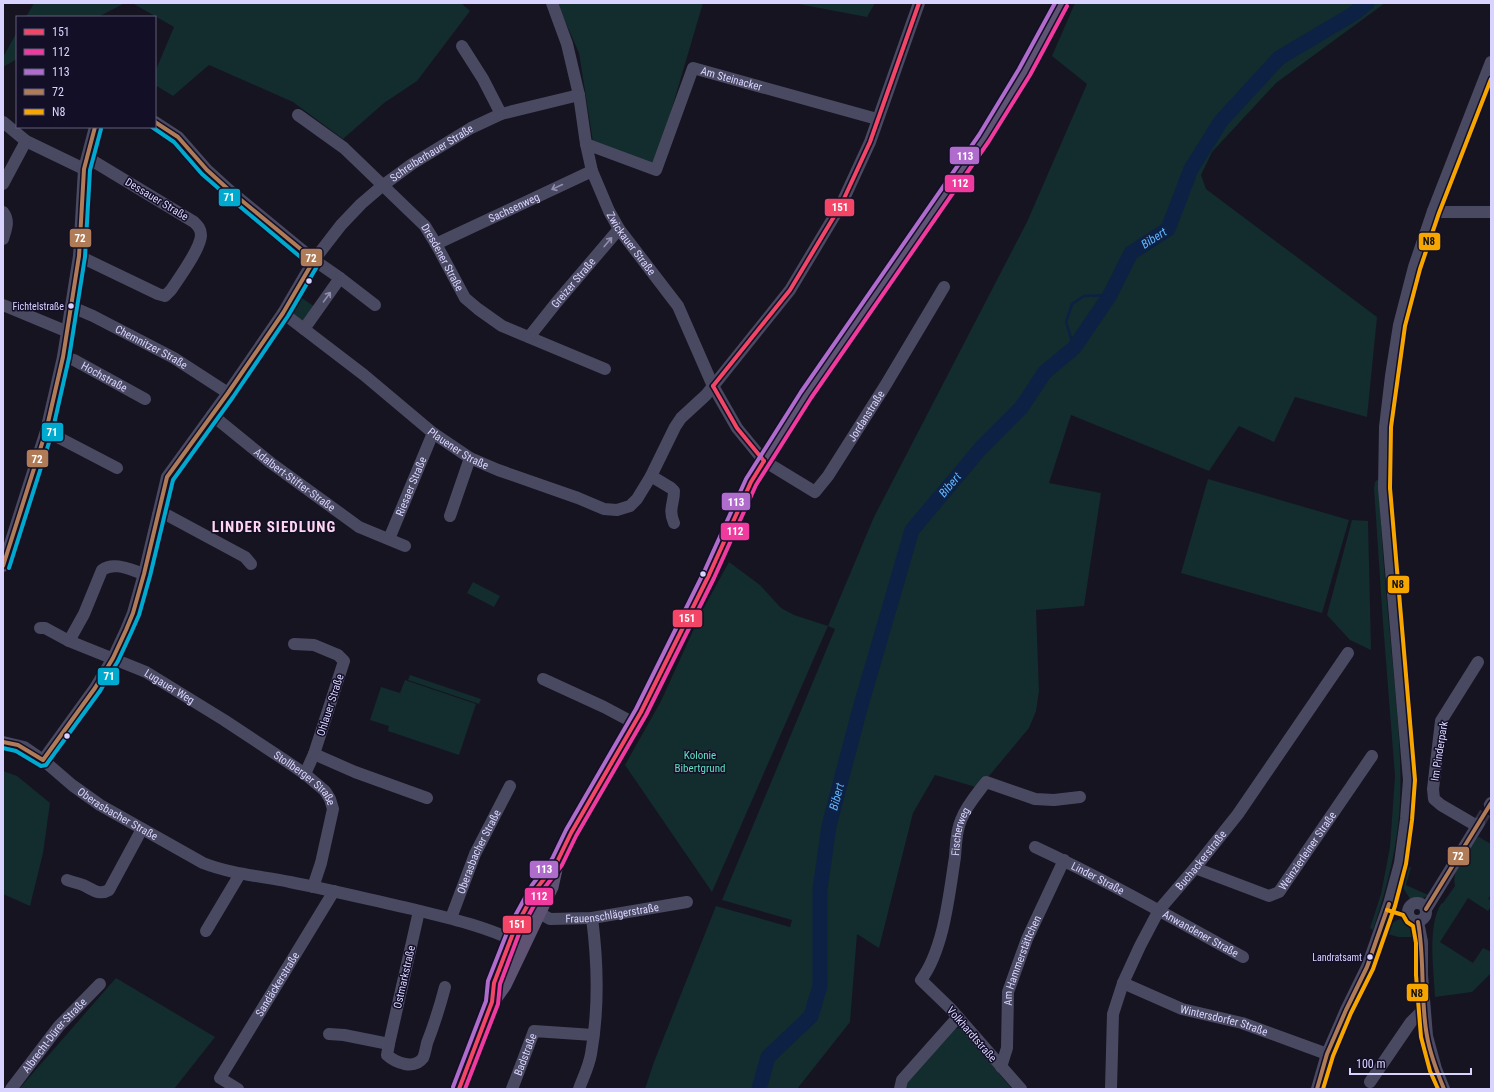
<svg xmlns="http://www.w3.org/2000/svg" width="1494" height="1092" viewBox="0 0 1494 1092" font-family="'Roboto Condensed',sans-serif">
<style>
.green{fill:#132c2d}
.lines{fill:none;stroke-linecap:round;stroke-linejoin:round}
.stream{stroke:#0d2144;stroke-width:2.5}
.river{stroke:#0d2144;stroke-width:15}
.minor-tunnel{stroke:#333142;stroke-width:12;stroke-dasharray:12 6;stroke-linecap:butt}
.minor{stroke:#4a4962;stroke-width:12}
.major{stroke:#5e5373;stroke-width:15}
.bus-1-casing{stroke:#130f26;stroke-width:7}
.bus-2-casing{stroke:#130f26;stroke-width:7}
.bus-3-casing{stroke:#130f26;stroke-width:7}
.bus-4-casing{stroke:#130f26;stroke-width:7}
.bus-5-casing{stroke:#130f26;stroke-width:7}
.bus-6-casing{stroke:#130f26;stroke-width:7}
.bus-1{stroke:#f34667;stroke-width:4}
.bus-2{stroke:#f13a9d;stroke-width:4}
.bus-3{stroke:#b06ccc;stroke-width:4}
.bus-4{stroke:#b07c57;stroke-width:4}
.bus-5{stroke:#f7a600;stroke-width:4}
.bus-6{stroke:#00a9ce;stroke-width:4}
.oneway{stroke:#928eb0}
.bus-dot{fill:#d9d4ff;stroke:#130f26;stroke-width:1.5}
.labels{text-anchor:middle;stroke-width:3;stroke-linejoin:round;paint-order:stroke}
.bus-label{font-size:10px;fill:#d9d4ff;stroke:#130f26;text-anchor:end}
.street-label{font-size:11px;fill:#d9d4ff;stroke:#130f26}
.park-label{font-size:11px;fill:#5fe0c0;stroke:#130f26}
.water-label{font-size:12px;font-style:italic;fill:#62b6ff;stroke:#130f26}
.district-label{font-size:15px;font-weight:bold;letter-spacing:1px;fill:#ffd6f0;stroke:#130f26}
.line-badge{stroke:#130f26;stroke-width:1.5}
.badge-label{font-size:11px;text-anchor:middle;font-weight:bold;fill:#fff}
.pale-badge-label{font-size:11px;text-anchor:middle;font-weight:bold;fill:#111}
</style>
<rect width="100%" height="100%" fill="#161421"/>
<g class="green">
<polygon points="34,3 125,3 98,17 26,17"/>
<polygon points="132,3 461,3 470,11 417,81 384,103 343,139 293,102 209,65 173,96 155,85 155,72 174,27"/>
<polygon points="557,3 703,3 667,125 654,164 593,142 579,53"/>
<polygon points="793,3 875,3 867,17"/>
<polygon points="1075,3 1385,3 1276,83 1212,152 1201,175 1206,189 1377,317 1367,417 1295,397 1274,442 1239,426 1209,471 1071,415 1049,483 1101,493 1084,606 1036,610 1039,691 1036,711 1029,728 979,788 935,775 913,813 879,948 857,934 850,1022 797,1089 645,1089 654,1062 716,906 790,927 792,920 722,900 835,629 828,626 712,892 625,765 661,701 702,611 729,562 760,585 781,608 794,615 828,626 874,517 1027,222 1087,84 1052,56"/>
<polygon points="17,32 17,59 3,67 3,57"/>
<polygon points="299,296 315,307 304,322 293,314 291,308"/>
<polygon points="1208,479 1349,520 1322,613 1181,573"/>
<path d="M1377 480 1379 481C1381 543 1387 604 1393 666 1397 711 1402 757 1400 802 1398 846 1387 888 1373 930L1370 928 1381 894 1390 847 1395 776 1383 623 1374 488 1375 482Z"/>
<polygon points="1352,520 1368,521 1371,650 1350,640 1327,615"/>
<polygon points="473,582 500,596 494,607 467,593"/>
<polygon points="410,675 481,699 479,704 408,680"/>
<polygon points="405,680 476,704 459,755 388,731 389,726 370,720 381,687 400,693"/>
<polygon points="3,771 17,776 50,803 43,853 30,906 3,894"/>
<path d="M1479 837 1491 844V895L1488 899 1491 900V906L1488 911 1468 898 1440 942 1473 963 1483 948 1491 952V973L1472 992 1435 997C1434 971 1427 926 1441 904L1443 903 1455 886C1451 870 1467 851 1475 838Z"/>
<path d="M1411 867 1406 885 1428 895C1422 900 1418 900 1410 899L1402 886 1406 868Z"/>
<path d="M1401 919 1413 925 1417 937H1398L1388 934C1391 924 1392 921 1401 919Z"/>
<polygon points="116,978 215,1037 174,1089 19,1089"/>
<polygon points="954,1028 962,1029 1012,1089 906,1089 907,1080"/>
</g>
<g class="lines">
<polyline class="stream" points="1074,348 1066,322 1072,304 1084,296 1110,295"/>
<path class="river" id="s1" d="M759 1089 768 1057 811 1016 820 986V889L829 826 859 712 912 530 981 448 1021 408 1045 372 1074 348 1110 295 1131 253 1168 229 1191 169 1221 121 1279 58 1353 14 1367 3"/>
<polyline class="minor-tunnel" points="1479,823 1490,805"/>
<g class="minor">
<path id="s2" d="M552 3 567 44 579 95 586 144 592 171 609 211 619 229 678 306 713 386 737 428 764 461 815 492 828 476 885 386 944 287"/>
<polyline points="462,46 483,79 501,114"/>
<path id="s3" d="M298 115 344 148 425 226 436 244 465 298 478 309 502 326 605 369"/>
<polyline points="3,122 26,141 84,169"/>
<polyline points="155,122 178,137 207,170 229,190 314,260 340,278 304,329"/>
<path id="s4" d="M586 144 656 170 693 68 877 119"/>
<polyline points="3,184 26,141"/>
<polyline points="1433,211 1438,212 1491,212"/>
<path d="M3 212C10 221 6 229 3 239"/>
<path id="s5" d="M436 244 592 171"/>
<path d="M79 256 158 294 165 296 171 290C179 278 201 248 201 235 201 229 198 226 194 222L88 158"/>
<polyline points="340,278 375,305"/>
<polyline points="3,305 68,332"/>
<path id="s6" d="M72 307 93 316 174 358 228 393"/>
<path id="s7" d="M283 313 364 375 433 433 470 458 498 470 578 498 604 509 617 510 630 506 637 499 651 476 675 427 681 418 706 395 790 290 841 205 870 142 919 3"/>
<path id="s8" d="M529 337 556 303 619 229"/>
<path id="s9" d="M63 357 74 360 145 399"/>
<path id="s10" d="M212 415 271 463 359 527 405 546"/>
<polyline points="46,431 117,468"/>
<path d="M651 476 671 488 674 491C674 504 668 509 674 523"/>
<polyline points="158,515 167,515 245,557 251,564"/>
<polyline points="450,516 470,458"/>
<path id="s11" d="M389 539 433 433"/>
<polyline points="3,566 46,431 63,357 79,256 84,169 95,127"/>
<path id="s12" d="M40 628H45L69 641 146 672 224 720 286 761 305 774 325 791 330 799 333 809 321 863 313 887"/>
<path d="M69 641 84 614 102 570C114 561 131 570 144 574"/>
<polyline points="294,644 314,645 338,655 344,661 314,754 305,774"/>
<polyline points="543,679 604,707 634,723"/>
<path id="s13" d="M3 742 24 747 43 760 72 785 100 805 203 863C231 874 260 876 290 882 331 890 371 900 412 909 448 918 485 926 519 943"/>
<polyline points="314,754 355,772 427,798"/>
<path id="s14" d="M43 760 95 688 113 658 126 630 133 613 144 574 167 477 228 393 283 313 314 260 341 225 361 204 382 186 412 164 471 128 501 114 579 95"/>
<polyline points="1490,805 1491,803"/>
<polyline points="1477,826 1441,805 1434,799 1433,789 1441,721 1478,662"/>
<path id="s15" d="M1035 847C1106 880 1174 919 1243 957"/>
<path id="s16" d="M1195 868 1269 896 1279 892 1372 756"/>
<path d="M67 880C72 882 78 883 83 885 92 889 99 896 109 890L142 829"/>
<circle cx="1417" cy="912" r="9"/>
<path id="s17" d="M532 909 550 919 592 918 687 902"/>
<polyline points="1426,909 1479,823"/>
<path d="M419 911 389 1044 387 1055C396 1063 414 1070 423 1058 425 1054 426 1047 427 1043 434 1025 440 1006 445 987"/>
<path id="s18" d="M451 918 475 854 510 786"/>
<polyline points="1418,922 1422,942 1422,975 1427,1036 1436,1069 1444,1089"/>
<polyline points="206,931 240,874"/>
<path id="s19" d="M1123 983 1182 1009 1242 1023 1327 1054"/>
<polyline points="329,1034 344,1035 389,1044"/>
<path id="s20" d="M1001 1067 1007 1048 1008 992 1027 939 1064 860"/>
<polyline points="1370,1082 1411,1022 1419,1014 1424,1013"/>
<path id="s21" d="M11 1089 59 1026 100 984"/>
<path id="s22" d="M238 1089 220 1078 334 891"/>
<path id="s23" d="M512 1089 534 1031 593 1035"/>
<path d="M579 1089C583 1078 589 1066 591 1054 599 1009 598 964 592 918"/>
<polyline points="900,1089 902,1080 958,1017"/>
<path id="s24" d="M1021 1089 950 1008 921 980C944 949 949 895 955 857 956 845 956 831 961 820 966 806 977 794 986 782L1035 799 1054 800 1080 797"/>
<path id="s25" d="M1111 1089 1113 1014 1123 983 1140 946 1159 910 1195 868 1238 814 1348 653"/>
<polyline points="1317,1089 1327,1054 1346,1010 1367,967 1389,904 1400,863 1406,819 1409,780 1384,488 1385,427 1391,376 1399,325 1414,267 1433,211 1491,62"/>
</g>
<g class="major">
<polyline points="492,1002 494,983 515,928 537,888 557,862 571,833 641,712 709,575 751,482 764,461 806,395 984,138 1019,83 1062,3"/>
<polyline points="459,1089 492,1002 504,985 546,897 551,887 555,869"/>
</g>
<defs>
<g id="bus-1">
<polyline points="713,386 790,290 841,205 870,142 919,3"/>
<polyline points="713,386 737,428 764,461"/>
<polyline points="459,1089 492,1002 494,983 515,928 537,888 557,862 571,833 641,712 709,575 751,482 764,461"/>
</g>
<polyline id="bus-2" points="465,1089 498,1004 500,984 520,931 542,891 562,865 576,836 646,715 714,578 756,485 811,398 989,141 1030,75 1067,6"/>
<polyline id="bus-3" points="453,1087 486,1001 488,981 510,925 532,885 552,859 566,830 636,709 704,572 746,479 801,392 979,135 1019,69 1055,3"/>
<g id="bus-4">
<polyline points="3,566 46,431 63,357 79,256 84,169 95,127"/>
<polyline points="3,742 18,745 43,760 95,688 113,658 126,630 133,613 144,574 167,477 228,393 283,313 314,260 229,190 207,170 178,137 155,122"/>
<polyline points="1426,909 1491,803"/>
<path d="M1418 922C1425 959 1420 998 1427 1036 1430 1054 1437 1072 1444 1089"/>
<polyline points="1317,1089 1327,1054 1346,1010 1367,967 1389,904"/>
</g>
<g id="bus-5">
<polyline points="1387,910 1403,915 1407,922 1413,926 1416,943 1416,975 1421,1037 1430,1071 1438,1089"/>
<polyline points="1323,1089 1333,1056 1351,1013 1373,969 1395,906 1406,864 1412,820 1415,780 1390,488 1391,427 1405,326 1420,269 1439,213 1491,79"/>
</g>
<g id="bus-6">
<polyline points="152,127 174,142 202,174 225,194 310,265"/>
<polyline points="9,568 52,433 69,358 85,257 90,170 101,129"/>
<polyline points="3,748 16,751 41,766 46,765 100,691 118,661 131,633 139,615 150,576 173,480 233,397 288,316 319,263"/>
</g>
</defs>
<use href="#bus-1" class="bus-1-casing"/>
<use href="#bus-2" class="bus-2-casing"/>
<use href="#bus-3" class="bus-3-casing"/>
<use href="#bus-4" class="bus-4-casing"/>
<use href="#bus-5" class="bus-5-casing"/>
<use href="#bus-6" class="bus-6-casing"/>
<use href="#bus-1" class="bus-1"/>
<use href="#bus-2" class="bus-2"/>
<use href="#bus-3" class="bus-3"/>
<use href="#bus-4" class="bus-4"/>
<use href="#bus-5" class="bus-5"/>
<use href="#bus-6" class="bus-6"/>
</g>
<defs><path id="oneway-shaft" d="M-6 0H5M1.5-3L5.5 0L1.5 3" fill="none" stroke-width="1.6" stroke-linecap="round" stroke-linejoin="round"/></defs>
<g class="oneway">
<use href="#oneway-shaft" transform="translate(557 187) rotate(155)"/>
<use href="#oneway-shaft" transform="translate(608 242) rotate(-50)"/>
<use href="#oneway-shaft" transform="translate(327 297) rotate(-54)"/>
</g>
<g class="bus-dot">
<circle cx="309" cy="281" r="3.5"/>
<circle cx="71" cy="306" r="3.5"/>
<circle cx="703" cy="574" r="3.5"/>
<circle cx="67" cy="736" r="3.5"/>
<circle cx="1370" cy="957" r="3.5"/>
</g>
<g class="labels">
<g class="bus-label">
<text x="64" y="310">Fichtelstraße</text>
<text x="1362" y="961">Landratsamt</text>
</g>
<g class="street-label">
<text dy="4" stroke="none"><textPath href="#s4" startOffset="223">Am Steinacker</textPath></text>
<text dy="4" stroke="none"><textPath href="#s14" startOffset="736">Schreiberhauer Straße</textPath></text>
<text transform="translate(157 199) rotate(31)" y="4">Dessauer Straße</text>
<text dy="4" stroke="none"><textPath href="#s5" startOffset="86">Sachsenweg</textPath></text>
<text dy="4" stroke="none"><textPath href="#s2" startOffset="256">Zwickauer Straße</textPath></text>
<text dy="4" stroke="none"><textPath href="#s3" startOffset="205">Dresdener Straße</textPath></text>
<text dy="4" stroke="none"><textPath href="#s8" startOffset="70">Greizer Straße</textPath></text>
<text dy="4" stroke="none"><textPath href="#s6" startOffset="89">Chemnitzer Straße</textPath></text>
<text dy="4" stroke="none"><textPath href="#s9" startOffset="46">Hochstraße</textPath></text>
<text dy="4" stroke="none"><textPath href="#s2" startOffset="664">Jordanstraße</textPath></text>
<text dy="4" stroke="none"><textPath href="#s7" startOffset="222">Plauener Straße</textPath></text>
<text dy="4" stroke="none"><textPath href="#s10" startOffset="105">Adalbert-Stifter-Straße</textPath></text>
<text dy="4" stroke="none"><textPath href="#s11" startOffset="57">Riesaer Straße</textPath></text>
<text dy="4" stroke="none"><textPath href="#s12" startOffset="143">Lugauer Weg</textPath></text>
<text transform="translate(330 705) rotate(-72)" y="4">Ohlauer Straße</text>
<text transform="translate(1439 751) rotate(-81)" y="4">Im Pinderpark</text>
<text dy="4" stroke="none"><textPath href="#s12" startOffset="307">Stollberger Straße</textPath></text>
<text dy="4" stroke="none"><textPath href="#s13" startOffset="137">Oberasbacher Straße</textPath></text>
<text dy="4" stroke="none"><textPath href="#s24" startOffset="303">Fischerweg</textPath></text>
<text dy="4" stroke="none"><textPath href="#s16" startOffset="140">Weinzierleiner Straße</textPath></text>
<text dy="4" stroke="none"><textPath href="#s18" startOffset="72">Oberasbacher Straße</textPath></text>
<text dy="4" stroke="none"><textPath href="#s25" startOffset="254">Buchackerstraße</textPath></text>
<text dy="4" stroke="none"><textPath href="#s15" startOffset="70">Linder Straße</textPath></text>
<text dy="4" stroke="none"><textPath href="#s17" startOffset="83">Frauenschlägerstraße</textPath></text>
<text dy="4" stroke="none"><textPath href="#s15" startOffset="187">Anwandener Straße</textPath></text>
<text dy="4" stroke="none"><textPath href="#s20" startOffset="110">Am Hammerstättchen</textPath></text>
<text transform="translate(404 977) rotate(-77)" y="4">Ostmarkstraße</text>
<text dy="4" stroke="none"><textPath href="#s22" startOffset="131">Sandäckerstraße</textPath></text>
<text dy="4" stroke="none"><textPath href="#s19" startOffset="108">Wintersdorfer Straße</textPath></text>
<text transform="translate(972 1034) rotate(49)" y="4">Volkhardtstraße</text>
<text dy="4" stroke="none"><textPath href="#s21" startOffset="69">Albrecht-Dürer-Straße</textPath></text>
<text dy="4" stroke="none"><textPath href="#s23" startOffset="37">Badstraße</textPath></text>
</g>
<g class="park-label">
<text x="700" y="759">Kolonie<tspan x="700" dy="13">Bibertgrund</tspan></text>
</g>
<g class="water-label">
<text dy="4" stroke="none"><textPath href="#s1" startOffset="975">Bibert</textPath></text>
<text dy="4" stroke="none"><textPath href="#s1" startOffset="651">Bibert</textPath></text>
<text dy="4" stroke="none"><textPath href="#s1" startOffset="315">Bibert</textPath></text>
</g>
<g class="district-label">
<text x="274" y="532">LINDER SIEDLUNG</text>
</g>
</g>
<g class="line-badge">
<rect x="949" y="146" width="31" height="19" rx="4" fill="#b06ccc"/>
<rect x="944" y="174" width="31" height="19" rx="4" fill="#f13a9d"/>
<rect x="218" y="188" width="23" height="19" rx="4" fill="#00a9ce"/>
<rect x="824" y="198" width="31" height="19" rx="4" fill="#f34667"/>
<rect x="69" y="228" width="23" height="20" rx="4" fill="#b07c57"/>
<rect x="1418" y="232" width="23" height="19" rx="4" fill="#f7a600"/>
<rect x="300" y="248" width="23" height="19" rx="4" fill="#b07c57"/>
<rect x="41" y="422" width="23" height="20" rx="4" fill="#00a9ce"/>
<rect x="26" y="449" width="23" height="19" rx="4" fill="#b07c57"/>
<rect x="721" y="492" width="30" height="19" rx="4" fill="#b06ccc"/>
<rect x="720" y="522" width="30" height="19" rx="4" fill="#f13a9d"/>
<rect x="1387" y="575" width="23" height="19" rx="4" fill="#f7a600"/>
<rect x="672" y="609" width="31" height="19" rx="4" fill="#f34667"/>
<rect x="97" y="667" width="23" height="19" rx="4" fill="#00a9ce"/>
<rect x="1447" y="846" width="23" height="20" rx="4" fill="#b07c57"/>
<rect x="529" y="860" width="30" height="19" rx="4" fill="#b06ccc"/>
<rect x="524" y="887" width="30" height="19" rx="4" fill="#f13a9d"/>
<rect x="502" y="915" width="30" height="19" rx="4" fill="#f34667"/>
<rect x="1406" y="983" width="23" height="19" rx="4" fill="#f7a600"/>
</g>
<g class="badge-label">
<text x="965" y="160">113</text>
<text x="960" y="187">112</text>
<text x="229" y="201">71</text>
<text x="840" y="211">151</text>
<text x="80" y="242">72</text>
<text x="311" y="262">72</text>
<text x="52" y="436">71</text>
<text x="37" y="463">72</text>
<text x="736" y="506">113</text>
<text x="735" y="535">112</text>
<text x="687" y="622">151</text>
<text x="109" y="680">71</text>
<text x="1458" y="860">72</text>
<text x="544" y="873">113</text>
<text x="539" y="900">112</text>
<text x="517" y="928">151</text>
</g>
<g class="pale-badge-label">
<text x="1429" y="245">N8</text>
<text x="1398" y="588">N8</text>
<text x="1417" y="997">N8</text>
</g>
<rect width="1494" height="1092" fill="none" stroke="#d9d4ff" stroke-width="8"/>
<rect x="16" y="16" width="140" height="112" fill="#130f26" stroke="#625e7d"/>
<rect x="24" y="29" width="20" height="6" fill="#f34667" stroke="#625e7d"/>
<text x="52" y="36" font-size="12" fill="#d9d4ff">151</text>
<rect x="24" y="49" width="20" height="6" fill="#f13a9d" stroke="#625e7d"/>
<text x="52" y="56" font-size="12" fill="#d9d4ff">112</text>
<rect x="24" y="69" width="20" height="6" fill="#b06ccc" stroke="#625e7d"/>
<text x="52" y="76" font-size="12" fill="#d9d4ff">113</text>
<rect x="24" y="89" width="20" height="6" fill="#b07c57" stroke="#625e7d"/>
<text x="52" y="96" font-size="12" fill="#d9d4ff">72</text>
<rect x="24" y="109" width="20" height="6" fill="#f7a600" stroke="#625e7d"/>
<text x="52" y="116" font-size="12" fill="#d9d4ff">N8</text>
<path d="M1350 1068v6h121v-6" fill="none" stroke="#d9d4ff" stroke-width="2"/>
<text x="1356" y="1068" font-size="12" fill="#d9d4ff" stroke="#130f26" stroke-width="3" paint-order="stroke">100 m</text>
</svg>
